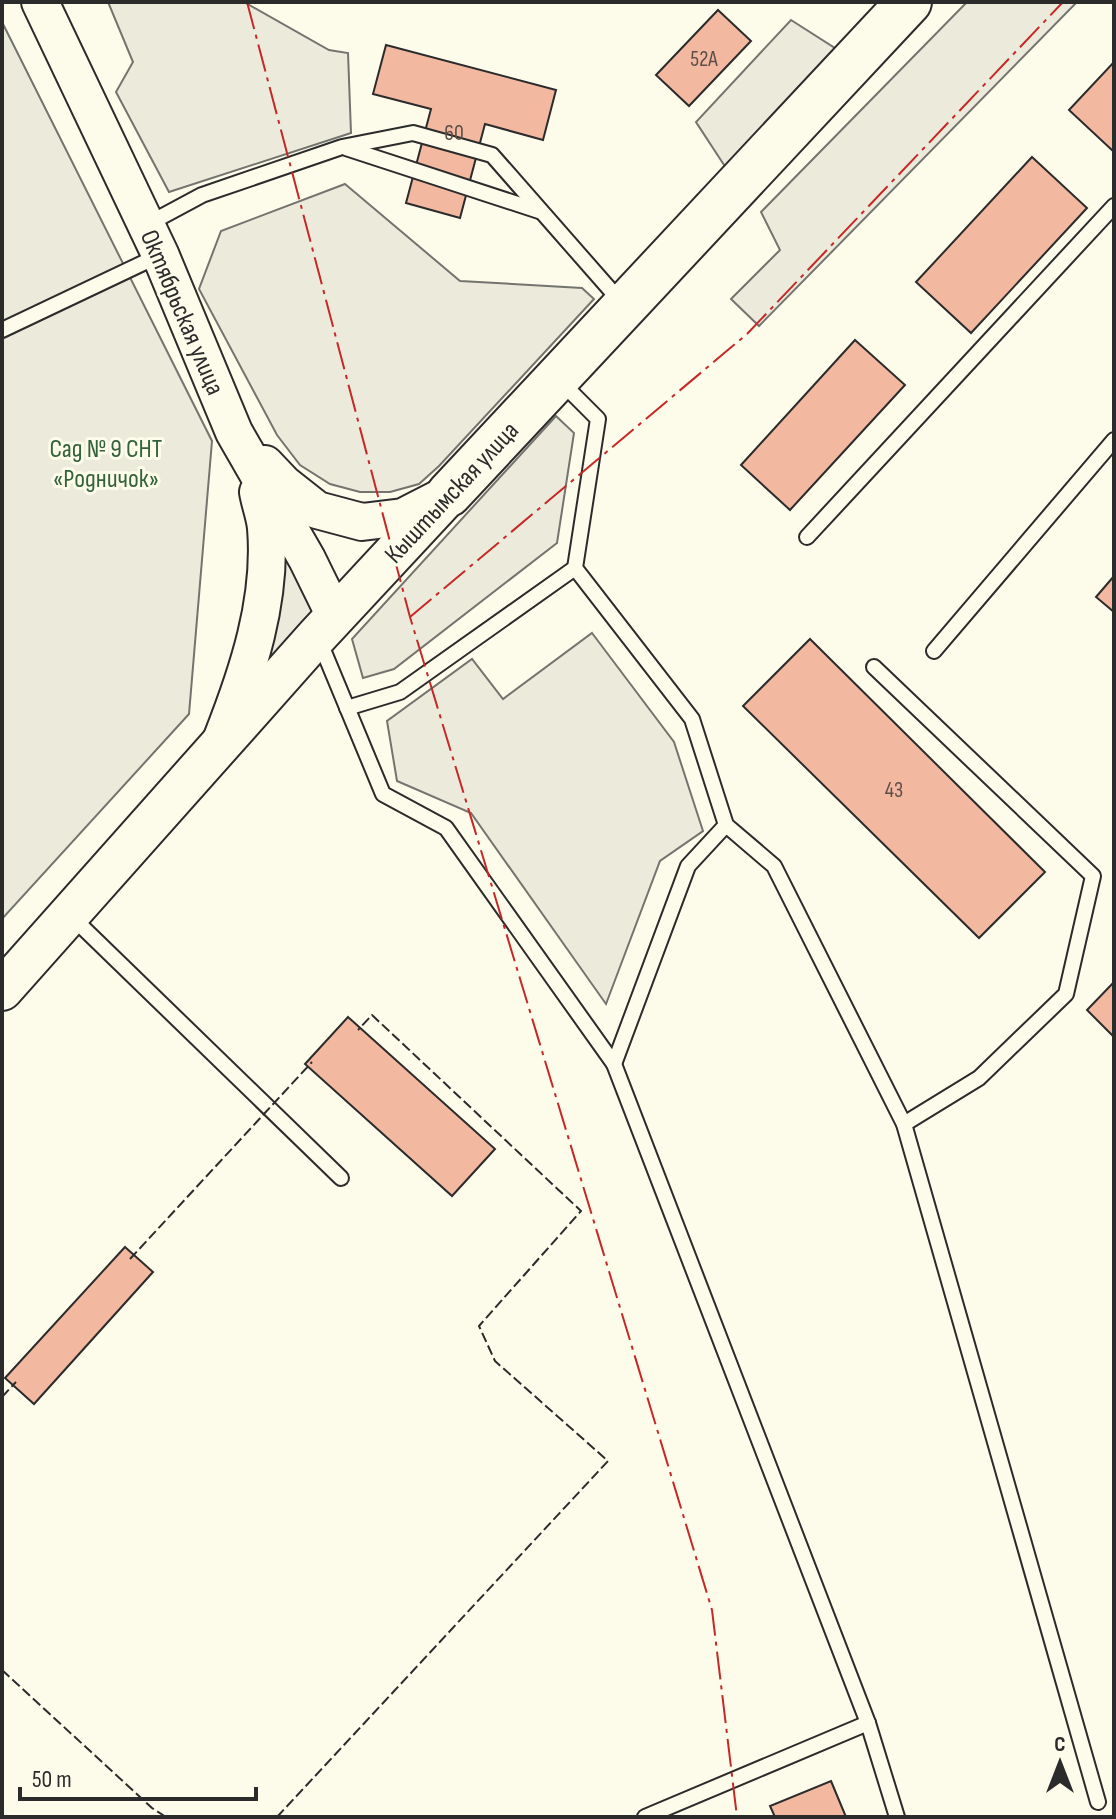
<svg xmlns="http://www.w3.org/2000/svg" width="1116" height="1819" viewBox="0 0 1116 1819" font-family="'Sofia Sans Condensed',sans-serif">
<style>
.green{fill:#ecebdb;stroke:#74746e;stroke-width:2}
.parking{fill:#eceadb;stroke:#74746e;stroke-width:2}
.building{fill:#f2b8a0;stroke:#2b2b2b;stroke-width:2}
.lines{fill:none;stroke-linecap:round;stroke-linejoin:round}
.service-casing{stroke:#2b2b2b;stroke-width:18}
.tertiary-casing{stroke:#2b2b2b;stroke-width:40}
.secondary-casing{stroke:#2b2b2b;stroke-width:44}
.primary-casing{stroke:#2b2b2b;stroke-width:48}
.service{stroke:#fdfbea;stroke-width:14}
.tertiary{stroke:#fdfbea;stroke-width:36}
.secondary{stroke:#fdfbea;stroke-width:40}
.primary{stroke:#fdfbea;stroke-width:44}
.fence{stroke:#2b2b2b;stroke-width:2;stroke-dasharray:10 4;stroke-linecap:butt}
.power{stroke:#c62828;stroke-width:2;stroke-dasharray:28 6 4 6;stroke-linecap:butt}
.labels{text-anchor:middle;stroke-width:6;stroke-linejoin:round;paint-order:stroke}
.number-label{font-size:22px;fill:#5d4e48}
.street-label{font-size:26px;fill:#2b2b2b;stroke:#fdfbea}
.park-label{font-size:26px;fill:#34623c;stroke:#fdfbea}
</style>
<rect width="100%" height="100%" fill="#fdfbea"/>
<g class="green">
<polygon points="108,2 244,2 329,50 348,53 351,133 169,192 116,92 133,62"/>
<polygon points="2,22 212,441 189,714 2,919"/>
<polygon points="345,184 460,281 582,288 594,299 439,466 419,484 390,492 360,492 330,484 300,465 277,435 199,289 221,231"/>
<polygon points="556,416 574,433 557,543 394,669 363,678 352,639"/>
<polygon points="282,543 317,611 271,659 267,653"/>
<polygon points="592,633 674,742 703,831 660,861 606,1004 471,813 397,781 387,721 472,659 503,699"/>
</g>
<g class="parking">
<polygon points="967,2 1077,2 759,326 731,299 780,250 761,212"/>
<polygon points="791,20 841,52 726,168 696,122"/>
</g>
<g class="building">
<polygon points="718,10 751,41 689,106 656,75"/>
<polygon points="386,45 556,90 543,140 485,124 460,218 406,203 431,109 373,94"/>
<polygon points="1114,62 1114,152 1069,110"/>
<polygon points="1032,157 1087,208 971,333 916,282"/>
<polygon points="855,340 905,385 790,510 741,465"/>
<polygon points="1114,576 1114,612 1096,597"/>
<polygon points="810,639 1045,872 979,938 743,706"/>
<polygon points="1114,982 1114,1037 1087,1010"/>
<polygon points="348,1017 495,1149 452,1196 305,1064"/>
<polygon points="125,1247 153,1272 34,1404 5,1378"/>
<polygon points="831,1781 846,1817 775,1817 770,1806"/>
</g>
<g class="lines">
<defs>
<g id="service">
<polyline points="346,148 539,211"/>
<polyline points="148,224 202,195 342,147 413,133 492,155 621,302"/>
<polyline points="2,330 160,255"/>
<polyline points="560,381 598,419 575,568 692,719 726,825 774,866 904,1124 1098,1802"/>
<polyline points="807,537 1114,206"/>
<polyline points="319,640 383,794 446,828 614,1064 868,1723 897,1817"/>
<polyline points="934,651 1114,440"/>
<polyline points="874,667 1093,876 1066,994 979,1078 904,1124"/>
<polyline points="347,708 400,692 575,568"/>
<polyline points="72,917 341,1178"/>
<polyline points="614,1064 688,866 726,825"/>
<polyline points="645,1817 868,1723"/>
</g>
<g id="tertiary">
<polyline points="40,2 160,254 234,432 307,559 335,616"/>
<polyline points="265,464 284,484 317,510 362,522 403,517 442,497"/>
<path d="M222 738C248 672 272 600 266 528 265 516 260 504 258 492"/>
</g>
<polyline id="secondary" points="2,990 317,636 449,494"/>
<polyline id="primary" points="449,494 909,2"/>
</defs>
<use href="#service" class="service-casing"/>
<use href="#tertiary" class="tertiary-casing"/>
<use href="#secondary" class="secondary-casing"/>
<use href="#primary" class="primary-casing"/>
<use href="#service" class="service"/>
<use href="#tertiary" class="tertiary"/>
<use href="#secondary" class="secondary"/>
<use href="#primary" class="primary"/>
<g class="fence">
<polyline points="130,1259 312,1062"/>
<polyline points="2,1397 16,1382"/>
<polyline points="2,1670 152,1808 166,1817"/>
<polyline points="277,1817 608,1461 495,1361 479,1326 581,1211 372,1015 358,1030"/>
</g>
<g class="power">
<polyline points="247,2 410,617 712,1610 737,1817"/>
<polyline points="410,617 747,334 1063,2"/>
</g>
</g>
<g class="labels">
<g class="number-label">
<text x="704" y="66">52А</text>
<text x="454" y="140">60</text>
<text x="894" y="797">43</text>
</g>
<g class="street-label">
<text transform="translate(183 312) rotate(67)" y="9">Октябрьская улица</text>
<text transform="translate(451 492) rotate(-47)" y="9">Кыштымская улица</text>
</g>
<g class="park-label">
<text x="106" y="457">Сад № 9 СНТ<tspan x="106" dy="30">«Родничок»</tspan></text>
</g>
</g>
<rect width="1116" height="1819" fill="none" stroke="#2b2b2b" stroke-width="8"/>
<g transform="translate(1060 1763)" stroke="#fdfbea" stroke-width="6" paint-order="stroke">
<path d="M0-6L14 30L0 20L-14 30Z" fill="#2b2b2b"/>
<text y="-12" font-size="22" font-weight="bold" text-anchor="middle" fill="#2b2b2b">С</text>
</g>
<path d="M20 1787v12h236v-12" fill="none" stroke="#2b2b2b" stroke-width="4"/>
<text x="32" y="1787" font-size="24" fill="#2b2b2b" stroke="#fdfbea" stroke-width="6" paint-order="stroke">50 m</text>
</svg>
